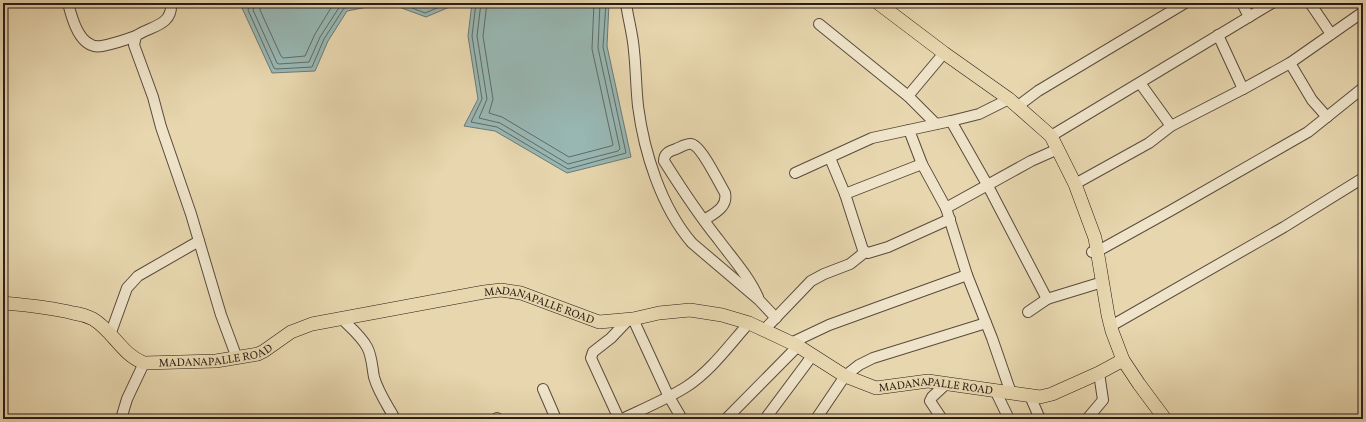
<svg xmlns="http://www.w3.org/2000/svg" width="1366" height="422" viewBox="0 0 1366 422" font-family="Vollkorn,serif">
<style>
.water{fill:#98b7b3;stroke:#6c7975}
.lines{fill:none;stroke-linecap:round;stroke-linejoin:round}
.shore{stroke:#616a65;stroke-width:1}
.minor-casing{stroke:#594b3d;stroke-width:12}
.major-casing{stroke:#2a1d17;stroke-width:14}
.minor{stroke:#efe4ca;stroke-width:10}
.major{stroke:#e7d6ae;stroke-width:13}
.labels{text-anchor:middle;stroke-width:3;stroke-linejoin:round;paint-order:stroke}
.street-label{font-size:11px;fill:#2a1d17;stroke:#efe4ca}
</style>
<rect width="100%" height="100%" fill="#e7d6ae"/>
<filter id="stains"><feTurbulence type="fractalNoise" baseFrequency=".005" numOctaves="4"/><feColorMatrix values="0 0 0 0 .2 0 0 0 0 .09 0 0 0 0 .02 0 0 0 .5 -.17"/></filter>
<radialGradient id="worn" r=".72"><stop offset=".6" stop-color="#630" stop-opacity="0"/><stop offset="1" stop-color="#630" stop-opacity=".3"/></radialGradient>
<g class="water">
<polygon points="247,3 459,3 426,17 388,3 347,11 328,41 315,71 272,73 242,8"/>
<polygon points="472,3 609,3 607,46 631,157 567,173 495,131 464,126 478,99 468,36"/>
</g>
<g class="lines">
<g class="shore">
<polyline points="250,3 248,10 274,68 276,69 312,67 324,39 344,8 367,3"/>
<polyline points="255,3 253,10 277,63 279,64 309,62 320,37 342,3"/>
<polyline points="261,3 260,10 281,56 283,58 305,56 315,34 334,3"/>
<polyline points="399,3 425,13 449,3"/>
<polyline points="476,3 472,36 482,99 471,122 497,127 568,169 626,153 603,47 606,3"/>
<polyline points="481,3 477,36 487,99 479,118 500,123 568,164 618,151 620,149 598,48 600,3"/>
<polyline points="487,3 483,36 493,99 489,113 502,117 569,157 611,146 613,145 592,49 594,3"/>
</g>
<defs>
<g id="minor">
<path d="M68 3C72 19 80 50 102 46 113 44 125 40 136 36"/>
<path d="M171 3C173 26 150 26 136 36L134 45 153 97 161 127 191 214 221 315 237 358"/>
<path d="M626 3C628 19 633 35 634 51 636 69 636 88 638 106 644 152 661 207 692 243L759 300 776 318"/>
<polyline points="1242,3 1249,17"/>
<polyline points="1310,3 1331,34"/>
<polyline points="819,24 908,96 936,124"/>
<polyline points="1218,35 1243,89"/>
<polyline points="1290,63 1312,100 1327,117"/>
<polyline points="1140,83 1171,126"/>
<polyline points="908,96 944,53"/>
<polyline points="1018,106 1038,91 1185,3"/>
<polyline points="951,121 988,186 1047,299 1096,284"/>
<polyline points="1051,136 1272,3"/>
<polyline points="830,158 845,194"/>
<polyline points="922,164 845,194 863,250 868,253 888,247 950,219"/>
<polyline points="795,173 872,138 909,130"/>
<polyline points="1075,184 1149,143 1171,126 1243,89 1290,63 1363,12"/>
<polyline points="946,208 922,164 909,130 951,121 979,114 1009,99"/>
<path d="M704 220C715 213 728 207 725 193 719 183 701 145 691 144 687 143 681 147 676 149 670 151 664 153 664 161 681 188 698 214 718 239 732 258 748 275 758 297"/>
<polyline points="1092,252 1098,251 1170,211 1308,132 1363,88"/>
<polyline points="967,275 992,338 1011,393"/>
<polyline points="1028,312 1047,299"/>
<path d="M342 319C351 328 361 336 367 347 372 356 372 367 374 377 378 392 388 406 395 419"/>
<polyline points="633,319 668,395 682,419"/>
<polyline points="1111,326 1284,227 1363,178"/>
<polyline points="764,330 811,281 824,274 850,264 865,252"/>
<polyline points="110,335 127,288 138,276 199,241"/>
<polyline points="791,343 829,325 967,275 946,208 1031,161 1058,149"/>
<polyline points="543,389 556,419"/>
<polyline points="995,390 1009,419"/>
<polyline points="1030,396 1040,419"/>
<polyline points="497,418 497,419"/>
<polyline points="121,419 127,399 144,363"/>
<polyline points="619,419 591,358 593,352 611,338 629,319"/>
<path d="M622 419C643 409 667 399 686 387 711 371 730 344 749 323"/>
<polyline points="726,419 798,346"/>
<polyline points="765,419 812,356"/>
<polyline points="816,419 845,376 859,365 873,358 986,323"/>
<polyline points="942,419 930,401 932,397 946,384"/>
<polyline points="1087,419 1103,400 1099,373"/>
</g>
<g id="major">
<polyline points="878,3 944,53 1009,99 1051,136 1075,184 1095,238 1108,315 1112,331 1123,360 1139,384 1165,419"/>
<path id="s1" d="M3 303C26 305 50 307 73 313 80 314 87 316 93 319 113 331 122 355 144 363L216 361 258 354 264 351 291 332 312 324 484 292 501 290 521 293 599 322 633 319 659 313 690 310 722 315 749 323 798 346 845 376 876 388 928 381 1040 397 1052 394 1099 373 1123 360"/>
</g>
</defs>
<use href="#minor" class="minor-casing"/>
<use href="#major" class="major-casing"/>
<use href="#minor" class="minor"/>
<use href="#major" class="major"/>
</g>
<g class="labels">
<g class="street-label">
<text dy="4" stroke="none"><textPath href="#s1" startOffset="569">MADANAPALLE ROAD</textPath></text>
<text dy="4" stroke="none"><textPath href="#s1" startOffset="232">MADANAPALLE ROAD</textPath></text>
<text dy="4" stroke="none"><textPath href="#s1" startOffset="988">MADANAPALLE ROAD</textPath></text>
</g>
</g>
<rect width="1366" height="422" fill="none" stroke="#e7d6ae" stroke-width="16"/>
<rect x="4" y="4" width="1358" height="414" fill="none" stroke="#2a1d17" stroke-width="2"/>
<rect x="8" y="8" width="1350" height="406" fill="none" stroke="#2a1d17"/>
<rect width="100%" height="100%" filter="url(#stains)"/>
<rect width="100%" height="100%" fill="url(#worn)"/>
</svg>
